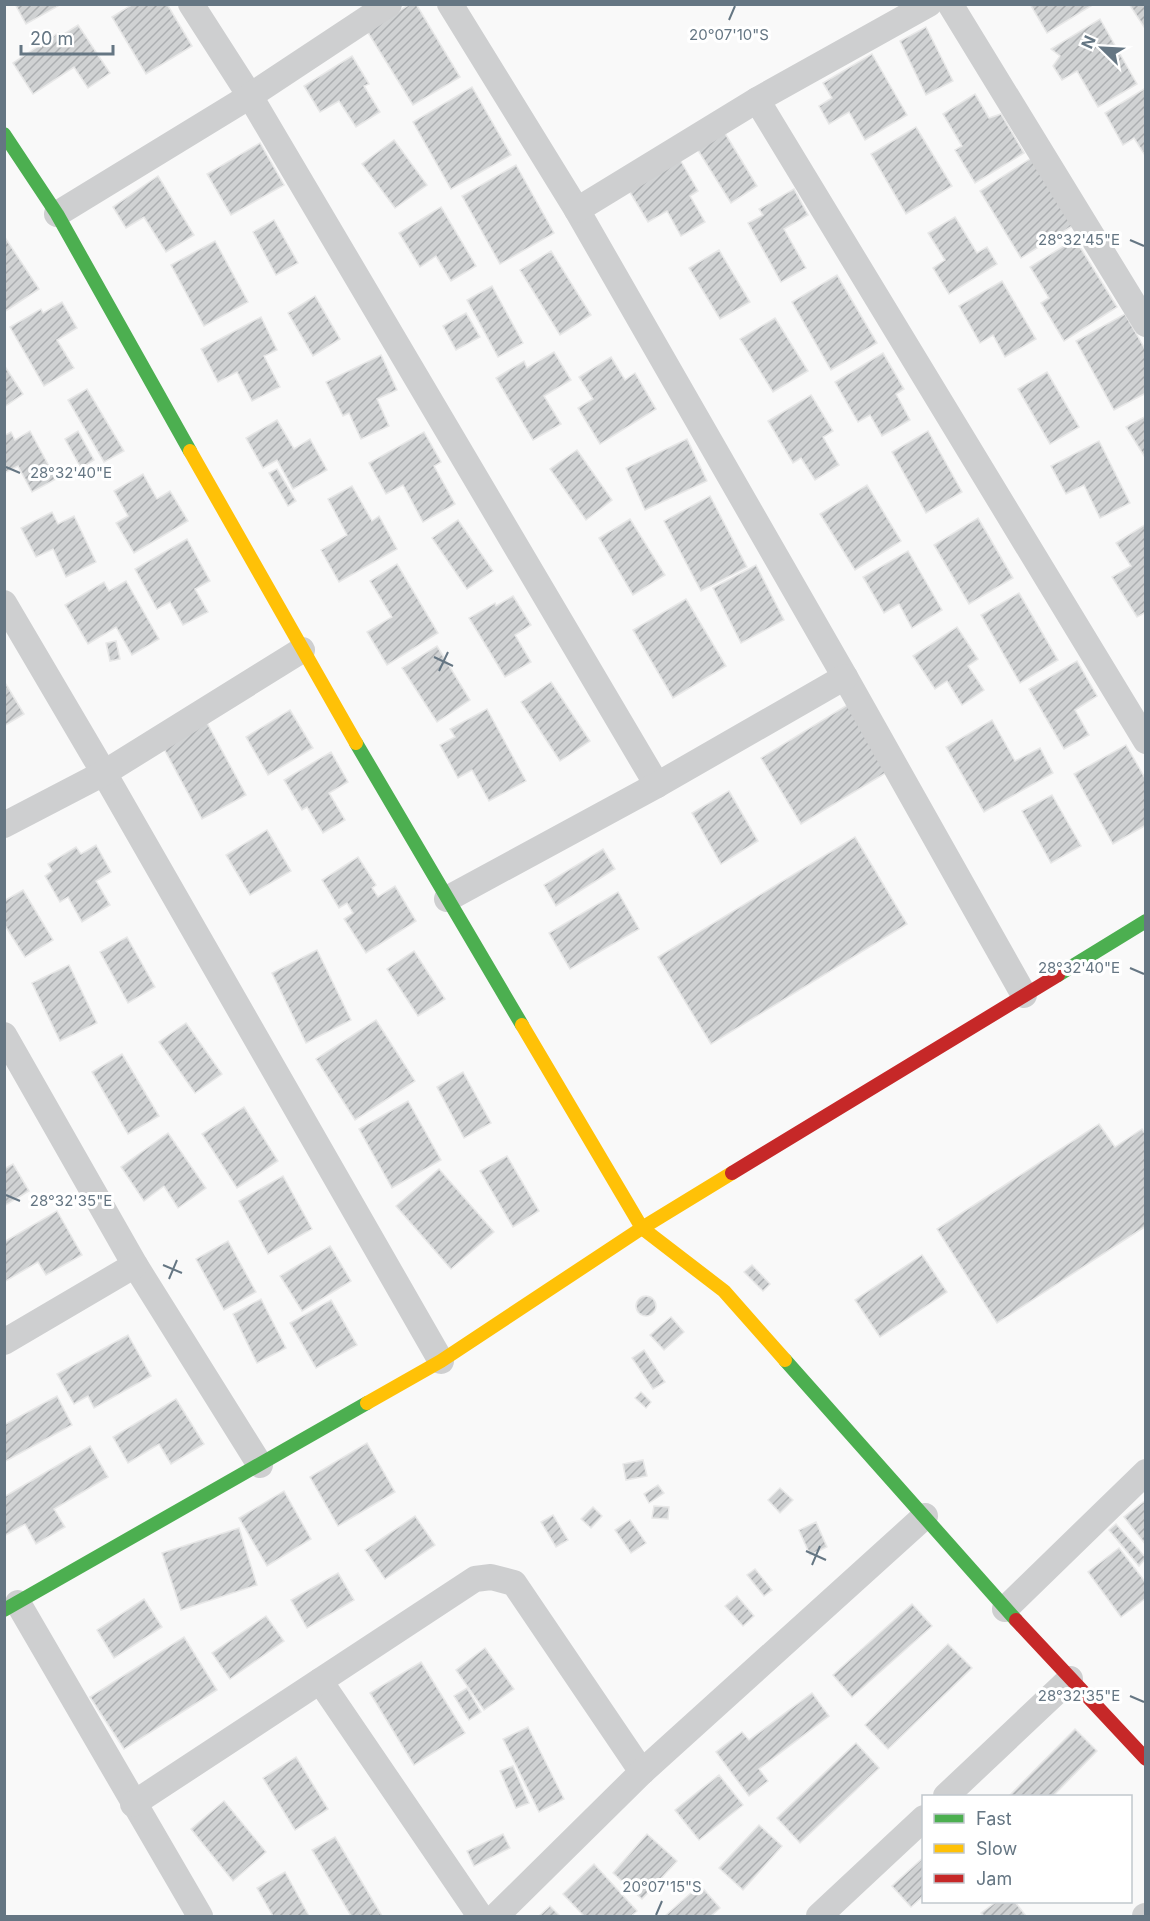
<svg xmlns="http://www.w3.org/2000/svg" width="1150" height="1921" viewBox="0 0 1150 1921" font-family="Inter,sans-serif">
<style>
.building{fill:url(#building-hatch);stroke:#e8e8e8;stroke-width:1.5}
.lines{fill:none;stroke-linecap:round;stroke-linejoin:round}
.street{stroke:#cecfd0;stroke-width:26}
.fast{stroke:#4caf50;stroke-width:14}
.slow{stroke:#ffc107;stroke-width:14}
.jam{stroke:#c62828;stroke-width:14}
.ticks{fill:none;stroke:#657683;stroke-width:2}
.ticks-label{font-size:15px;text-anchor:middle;fill:#657683;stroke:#fff;stroke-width:6;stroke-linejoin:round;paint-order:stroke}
</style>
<defs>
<pattern id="building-hatch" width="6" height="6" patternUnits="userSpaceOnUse" patternTransform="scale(1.5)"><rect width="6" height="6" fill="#d0d2d3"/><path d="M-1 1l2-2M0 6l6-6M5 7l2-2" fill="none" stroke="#acafb1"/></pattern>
</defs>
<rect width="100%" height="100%" fill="#f9f9f9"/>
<g class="building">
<polygon points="15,4 57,4 58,6 26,24"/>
<polygon points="133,4 167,4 192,46 146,74 112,17"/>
<polygon points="410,4 416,4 460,77 413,105 367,31"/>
<polygon points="1030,4 1094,4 1047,33"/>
<polygon points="1129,4 1146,4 1146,30"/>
<polygon points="1100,19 1137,84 1098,107 1077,71 1062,80 1053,66 1060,56 1051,49"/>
<polygon points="78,25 110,73 88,88 74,67 33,94 13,63 58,33 61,36"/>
<polygon points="926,27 953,81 926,95 900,41"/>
<polygon points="872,54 907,115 865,140 849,112 829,124 819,106 832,98 823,83"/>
<polygon points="352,56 369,84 364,86 380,112 356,127 339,101 320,112 304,86"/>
<polygon points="472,87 511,155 451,189 413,122"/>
<polygon points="1144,89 1146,92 1146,157 1134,138 1123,145 1105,113"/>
<polygon points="975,94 989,118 1001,114 1024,153 975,183 955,150 962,146 943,114"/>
<polygon points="916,127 952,186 906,214 871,154"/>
<polygon points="723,130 757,186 731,203 696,147"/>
<polygon points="394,140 427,185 395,208 362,164"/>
<polygon points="260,143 284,185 231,215 207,174"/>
<polygon points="1033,157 1074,225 1021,258 980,191"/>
<polygon points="679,158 698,191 690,196 705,222 681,236 667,211 648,222 628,189"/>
<polygon points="516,165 554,233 500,264 462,196"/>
<polygon points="158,176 194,235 166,252 144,217 126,228 113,207"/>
<polygon points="794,189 808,215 784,229 806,268 781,282 748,223 763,215 759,209"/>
<polygon points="441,207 476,266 451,281 436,256 420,267 399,233"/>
<polygon points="955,217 977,253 987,247 997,264 949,294 933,268 945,260 928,233"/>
<polygon points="274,220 298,263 276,275 253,232"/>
<polygon points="4,236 39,289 4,312"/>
<polygon points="1075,239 1117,307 1064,341 1041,303 1049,298 1030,267"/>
<polygon points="215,241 248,302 204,326 171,265"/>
<polygon points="719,250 750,302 720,319 689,268"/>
<polygon points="551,251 591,315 560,335 520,270"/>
<polygon points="837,275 877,343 831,370 792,302"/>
<polygon points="1002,281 1036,339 1005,357 993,335 980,343 959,306"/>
<polygon points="492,286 523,343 498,357 467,300"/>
<polygon points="315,296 340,339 313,356 288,313"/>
<polygon points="62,302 77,328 57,340 74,368 44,386 10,327 41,309 43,313"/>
<polygon points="466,313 480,337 456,350 443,326"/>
<polygon points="1125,314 1146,351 1146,393 1114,410 1076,341"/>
<polygon points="261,317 277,350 264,356 280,387 252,401 237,372 218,382 201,349"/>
<polygon points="775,318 808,371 773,392 740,339"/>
<polygon points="554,352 571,380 544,396 561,424 533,440 496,378 524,361 527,368"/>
<polygon points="883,353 904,389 896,394 910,420 882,436 870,415 858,422 835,382"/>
<polygon points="381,355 397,390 377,399 389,426 361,439 349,413 343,416 326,382"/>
<polygon points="611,357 625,380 635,373 656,409 600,444 578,408 593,399 579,377"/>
<polygon points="4,365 23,394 4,407"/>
<polygon points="1047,372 1079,427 1050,444 1018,389"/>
<polygon points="87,389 124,451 104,462 68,400"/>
<polygon points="811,395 833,431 823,437 839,465 815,480 801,458 793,463 768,421"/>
<polygon points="1146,416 1146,459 1126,427"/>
<polygon points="277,420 294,449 310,439 327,470 293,489 277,460 263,468 246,438"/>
<polygon points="30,431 56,479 32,492 18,466 4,473 4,436 11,432 15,440"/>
<polygon points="78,431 94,460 81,468 65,439"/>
<polygon points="928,431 962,492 926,513 892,452"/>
<polygon points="424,432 441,462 434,466 455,504 423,522 403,485 386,494 369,463"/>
<polygon points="687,439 707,481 645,510 626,468"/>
<polygon points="1099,441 1130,503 1100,518 1084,485 1066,494 1051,466"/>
<polygon points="577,450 612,500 586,520 550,469"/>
<polygon points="277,469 296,501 288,506 269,473"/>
<polygon points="143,474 157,499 170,491 188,521 134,553 116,523 128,516 114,491"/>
<polygon points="867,485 901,541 855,570 820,514"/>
<polygon points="352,486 372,521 379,516 397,549 339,582 321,550 347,535 328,499"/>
<polygon points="710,496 747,567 701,591 664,521"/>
<polygon points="52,512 58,524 74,516 96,562 66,577 53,549 36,557 21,528"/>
<polygon points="978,518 1013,578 969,604 934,545"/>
<polygon points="630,519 665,575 633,595 599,538"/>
<polygon points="458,520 493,571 467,589 432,538"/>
<polygon points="1146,524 1146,612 1137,617 1112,577 1131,566 1116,543"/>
<polygon points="187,539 210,581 195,589 208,612 183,625 170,602 157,609 135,569"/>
<polygon points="908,551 942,610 912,628 899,604 884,613 863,577"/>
<polygon points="397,564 438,633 387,665 367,632 392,617 370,581"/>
<polygon points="756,565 784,620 741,643 713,588"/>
<polygon points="126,581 159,639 132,655 116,627 88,644 65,605 104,582 109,591"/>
<polygon points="1019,593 1058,660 1020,683 981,615"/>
<polygon points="513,596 531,625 515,635 531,662 505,677 469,618 495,603 496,606"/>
<polygon points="686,599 726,666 673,698 633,630"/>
<polygon points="957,627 978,659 968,666 984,690 962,705 947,681 935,689 913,656"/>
<polygon points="116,641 120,659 110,661 106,643"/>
<polygon points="437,646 470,700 437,722 402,668"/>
<polygon points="1077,661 1097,696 1075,710 1089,735 1064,749 1029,689"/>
<polygon points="4,681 24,714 4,726"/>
<polygon points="551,682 590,741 560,761 521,702"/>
<polygon points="849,704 889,771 801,824 761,758"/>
<polygon points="487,709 526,781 489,801 472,770 458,778 440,745 455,737 450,729"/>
<polygon points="290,710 313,748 268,775 246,737"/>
<polygon points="992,720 1015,761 1040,748 1053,773 984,812 946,747"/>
<polygon points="207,723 246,795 202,819 163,747"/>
<polygon points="1126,745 1146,780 1146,825 1113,844 1074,774"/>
<polygon points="331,752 348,782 329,793 345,820 323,833 307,807 302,810 284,780"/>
<polygon points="729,791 758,841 721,864 692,813"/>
<polygon points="1052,795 1081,846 1051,863 1022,811"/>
<polygon points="267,830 291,871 250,895 226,855"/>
<polygon points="855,837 907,924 711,1044 658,957"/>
<polygon points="96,845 111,872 96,881 110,905 82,922 68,897 60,902 45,876 52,871 48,864 76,847 81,854"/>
<polygon points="603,849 615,869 556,906 544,885"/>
<polygon points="358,857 376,885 372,888 378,897 395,886 416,921 366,953 344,919 353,913 347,903 339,908 322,880"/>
<polygon points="23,890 53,940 25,957 4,924 4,901"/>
<polygon points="618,892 639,929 570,969 549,933"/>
<polygon points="127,937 155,987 128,1003 100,952"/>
<polygon points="317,950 351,1020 306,1043 272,973"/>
<polygon points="414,951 445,999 418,1016 387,969"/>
<polygon points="69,965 97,1023 60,1041 32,983"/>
<polygon points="376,1020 415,1081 355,1120 316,1059"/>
<polygon points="186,1023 222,1074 195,1093 159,1042"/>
<polygon points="122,1054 159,1116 128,1134 92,1072"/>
<polygon points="463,1072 491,1123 464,1138 437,1087"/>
<polygon points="408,1101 441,1160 392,1188 359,1129"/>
<polygon points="244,1107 278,1161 237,1188 202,1134"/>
<polygon points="1099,1124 1115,1147 1142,1129 1146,1135 1146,1226 997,1323 937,1229"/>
<polygon points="168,1133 206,1188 178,1208 164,1186 144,1201 121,1167"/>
<polygon points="507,1156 539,1211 513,1227 480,1171"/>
<polygon points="13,1164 29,1191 4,1206 4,1169"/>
<polygon points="439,1169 494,1232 451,1269 396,1206"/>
<polygon points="283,1176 312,1229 268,1254 239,1201"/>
<polygon points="57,1211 82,1255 46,1275 38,1262 4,1282 4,1242"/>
<polygon points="228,1241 256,1292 224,1310 196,1259"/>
<polygon points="330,1246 351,1281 302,1311 280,1276"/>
<polygon points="922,1255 947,1292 880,1337 855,1300"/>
<polygon points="752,1265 770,1284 763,1291 744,1272"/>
<circle cx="646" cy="1306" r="10"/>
<polygon points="261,1299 286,1348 257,1363 233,1314"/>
<polygon points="331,1300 357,1345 316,1368 290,1323"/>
<polygon points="671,1317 684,1332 664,1350 650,1335"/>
<polygon points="128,1335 151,1376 94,1408 88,1396 74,1404 57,1374"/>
<polygon points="644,1350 665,1382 653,1389 632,1358"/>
<polygon points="641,1392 651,1402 646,1408 635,1398"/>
<polygon points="57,1396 72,1425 4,1462 4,1425"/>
<polygon points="176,1399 204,1444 171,1464 159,1444 128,1463 113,1437"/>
<polygon points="367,1443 395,1492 338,1526 310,1477"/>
<polygon points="90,1446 108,1477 54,1509 65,1527 36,1544 25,1524 4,1536 4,1497"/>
<polygon points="643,1460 647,1476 626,1480 623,1464"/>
<polygon points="658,1485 664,1493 649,1503 644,1494"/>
<polygon points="780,1488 793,1500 780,1513 768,1500"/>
<polygon points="284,1491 311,1539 267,1566 239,1518"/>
<polygon points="1146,1500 1146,1545 1124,1517"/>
<polygon points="654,1506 669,1507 668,1519 652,1518"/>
<polygon points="593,1507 602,1516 591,1528 581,1519"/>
<polygon points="553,1515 568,1540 556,1547 541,1522"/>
<polygon points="415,1516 435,1545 385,1579 365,1550"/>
<polygon points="630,1520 646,1543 631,1553 615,1530"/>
<polygon points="816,1522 827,1547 810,1555 799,1530"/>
<polygon points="1116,1524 1146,1558 1139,1566 1109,1530"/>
<polygon points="239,1528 257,1585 181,1610 162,1553"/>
<polygon points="1119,1548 1146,1583 1146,1598 1121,1617 1088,1572"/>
<polygon points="755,1569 772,1590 764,1596 747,1575"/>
<polygon points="338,1573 354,1600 307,1628 291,1600"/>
<polygon points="737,1596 754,1616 743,1626 725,1606"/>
<polygon points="144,1599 162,1627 114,1658 97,1630"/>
<polygon points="912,1604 932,1626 852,1697 833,1675"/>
<polygon points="266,1616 284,1641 230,1679 212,1653"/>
<polygon points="184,1637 217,1690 124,1749 90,1697"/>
<polygon points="948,1644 972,1668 888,1749 865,1725"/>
<polygon points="485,1648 514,1689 484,1710 456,1670"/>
<polygon points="421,1662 465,1733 414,1765 370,1693"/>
<polygon points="467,1688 481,1712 469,1720 454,1696"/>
<polygon points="812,1693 829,1716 759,1769 768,1781 749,1796 716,1752 742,1732 749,1740"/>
<polygon points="528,1727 564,1799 539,1812 503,1739"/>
<polygon points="1075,1729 1097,1751 1053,1796 1009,1796"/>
<polygon points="856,1743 879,1768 800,1843 777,1818"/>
<polygon points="296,1757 328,1809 295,1830 263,1778"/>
<polygon points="513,1766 529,1803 516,1808 500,1771"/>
<polygon points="719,1775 743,1805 699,1840 675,1810"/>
<polygon points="224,1801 266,1852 233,1881 191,1829"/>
<polygon points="759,1825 782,1846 743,1890 719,1868"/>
<polygon points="503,1834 510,1848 474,1866 467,1851"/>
<polygon points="647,1834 677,1861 642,1899 613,1873"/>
<polygon points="335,1837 382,1916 351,1916 312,1850"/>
<polygon points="924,1857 924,1895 911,1907 892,1886"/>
<polygon points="594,1864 637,1911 631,1916 584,1916 563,1894"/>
<polygon points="285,1872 309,1916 273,1916 257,1888"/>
<polygon points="700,1885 720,1908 711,1916 665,1916"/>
<polygon points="996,1902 1015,1902 1026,1916 984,1916 981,1913"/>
<polygon points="550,1906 560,1916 539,1916"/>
</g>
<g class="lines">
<g class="street">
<polyline points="191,4 250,96 657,785"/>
<polyline points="450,4 577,210 845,677 1024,995"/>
<polyline points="950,4 1146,324"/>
<polyline points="757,100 1146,741"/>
<polyline points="577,210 757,100 929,4"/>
<polyline points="57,214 250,96 389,4"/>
<polyline points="4,603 104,773 441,1361"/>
<polyline points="4,825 104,773 302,650"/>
<polyline points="447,899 657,785 845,677"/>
<polyline points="4,1035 135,1265 260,1465"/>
<polyline points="4,1342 135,1265"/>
<polyline points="18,1603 200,1916"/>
<polyline points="1005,1609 1146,1472"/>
<polyline points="320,1681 480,1916"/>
<polyline points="946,1796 1070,1679"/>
<polyline points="133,1804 475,1579 491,1577 514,1583 642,1772"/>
<polyline points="496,1916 642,1772 925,1516"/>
<polyline points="819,1916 924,1818"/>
<polyline points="1145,1916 1146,1916"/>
</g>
<g class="fast">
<polyline points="4,134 57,214 190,451"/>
<polyline points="356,743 522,1025"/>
<polyline points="1058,975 1146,921"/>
<polyline points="785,1360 1016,1620"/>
<polyline points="4,1610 367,1403"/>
</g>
<g class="slow">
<polyline points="190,451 356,743"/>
<polyline points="522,1025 642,1228 724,1291 785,1360"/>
<polyline points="367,1403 441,1361 642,1228 732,1173"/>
</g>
<g class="jam">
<polyline points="732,1173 1058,975"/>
<polyline points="1016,1620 1146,1759"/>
</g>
</g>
<path class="ticks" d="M729 20 735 6M1130 240 1144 246M6 467 20 473M434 657 453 666M439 671 448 652M1130 968 1144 974M6 1195 20 1201M163 1265 182 1273M169 1279 177 1260M806 1551 826 1560M812 1565 820 1546M1130 1696 1144 1702M656 1915 662 1901"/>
<g class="ticks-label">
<text x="729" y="40">20°07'10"S</text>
<text x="1079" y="245">28°32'45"E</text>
<text x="71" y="478">28°32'40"E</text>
<text x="1079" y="973">28°32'40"E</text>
<text x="71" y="1206">28°32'35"E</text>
<text x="1079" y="1701">28°32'35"E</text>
<text x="662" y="1892">20°07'15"S</text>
</g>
<rect width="1150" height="1921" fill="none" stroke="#657683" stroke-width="12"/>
<rect x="922" y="1795" width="210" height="108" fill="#ffffff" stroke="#c1c8cd" stroke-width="1.5"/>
<rect x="934" y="1814" width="30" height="9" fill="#4caf50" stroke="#c1c8cd" stroke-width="1.5"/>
<text x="976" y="1825" font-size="18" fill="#657683">Fast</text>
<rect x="934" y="1844" width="30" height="9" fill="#ffc107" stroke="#c1c8cd" stroke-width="1.5"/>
<text x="976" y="1855" font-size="18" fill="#657683">Slow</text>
<rect x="934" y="1874" width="30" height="9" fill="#c62828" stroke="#c1c8cd" stroke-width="1.5"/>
<text x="976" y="1885" font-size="18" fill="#657683">Jam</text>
<g transform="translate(1102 48) rotate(294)" stroke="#ffffff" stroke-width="4.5" paint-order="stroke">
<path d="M0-4.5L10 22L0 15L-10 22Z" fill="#657683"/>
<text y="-9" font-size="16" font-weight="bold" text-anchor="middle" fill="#657683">N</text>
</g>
<path d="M21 45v9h92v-9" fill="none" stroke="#657683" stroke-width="3"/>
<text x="30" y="45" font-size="18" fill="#657683" stroke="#ffffff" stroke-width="4.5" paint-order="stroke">20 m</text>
</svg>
